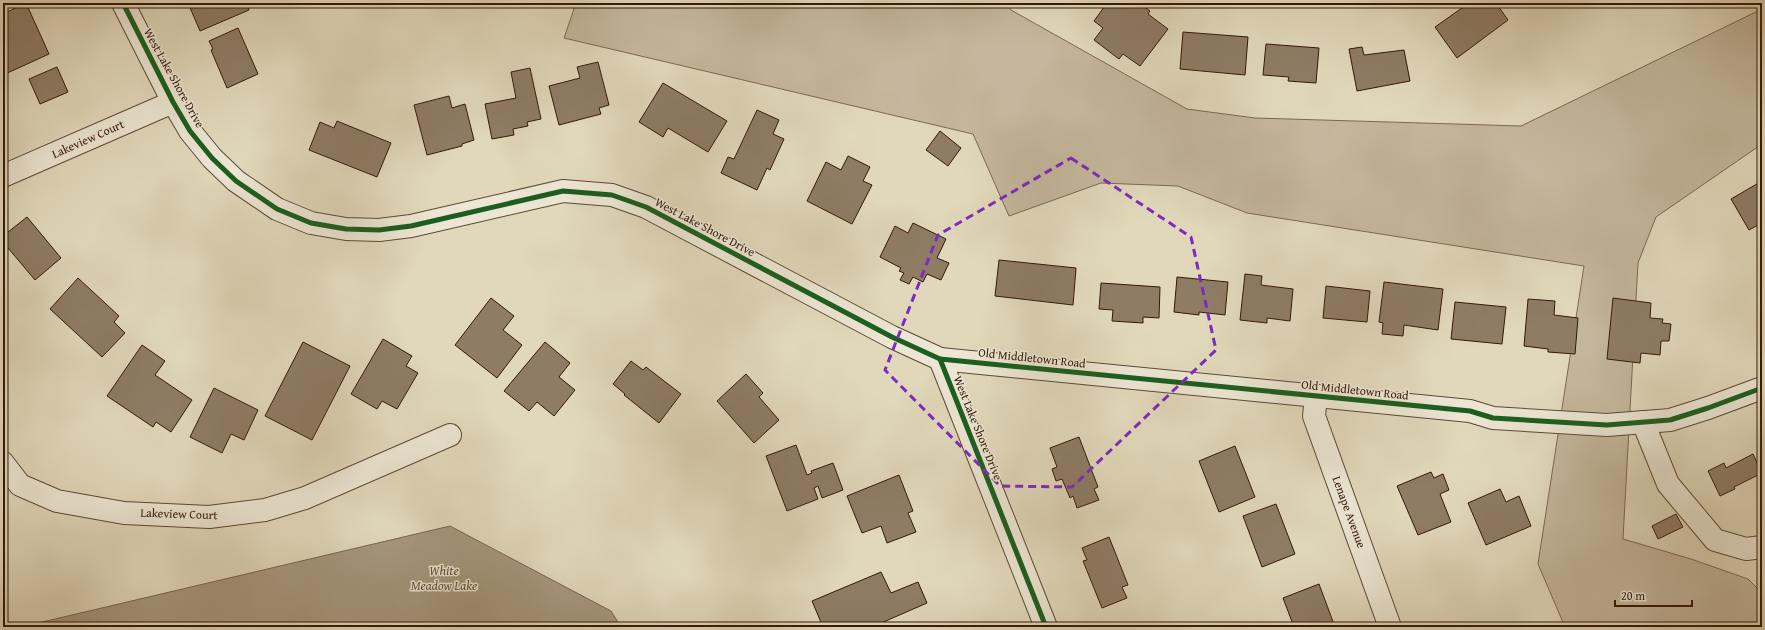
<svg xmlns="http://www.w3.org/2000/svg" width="1765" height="630" viewBox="0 0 1765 630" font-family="'Gentium Book Plus',serif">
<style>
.green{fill:#c4b79d;stroke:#7c6852}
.water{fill:#a6977e;stroke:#78644f}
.building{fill:#8e7c65;stroke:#341808}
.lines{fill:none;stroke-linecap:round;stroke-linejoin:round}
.minor-casing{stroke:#5f4835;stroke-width:24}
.minor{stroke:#ece6d3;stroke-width:22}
.cycleway-casing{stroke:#ece6d3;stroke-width:8}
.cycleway{stroke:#1b5e20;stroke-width:5}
.marked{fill:none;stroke:#7b2cbf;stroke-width:3;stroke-dasharray:8 5;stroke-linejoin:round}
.labels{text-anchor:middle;stroke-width:3;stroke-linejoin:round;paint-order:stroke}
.street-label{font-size:12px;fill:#341808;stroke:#ece6d3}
.water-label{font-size:13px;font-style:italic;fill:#624b37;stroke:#ece6d3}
</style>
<rect width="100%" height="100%" fill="#e1d8bb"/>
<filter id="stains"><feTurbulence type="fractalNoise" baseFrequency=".005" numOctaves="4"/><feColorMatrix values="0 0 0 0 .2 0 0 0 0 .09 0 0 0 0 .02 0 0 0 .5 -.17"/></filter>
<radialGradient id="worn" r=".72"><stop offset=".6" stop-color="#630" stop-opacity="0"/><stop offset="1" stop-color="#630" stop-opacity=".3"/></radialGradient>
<polygon class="green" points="576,3 1006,3 1011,10 1187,109 1255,118 1521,126 1762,9 1762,144 1656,217 1638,263 1623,539 1691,559 1748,579 1762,593 1762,627 1565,627 1538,564 1584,266 1247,213 1178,186 1101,183 1009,216 973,134 564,38"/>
<polygon class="water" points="450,526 611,611 621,627 21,627"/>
<g class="building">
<polygon points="26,3 49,54 3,75 3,14"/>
<polygon points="188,3 246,3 249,10 200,31"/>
<polygon points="1107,3 1139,3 1150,11 1148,14 1168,29 1140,66 1123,54 1119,59 1094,40 1103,28 1094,21"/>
<polygon points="1469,3 1496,3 1508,20 1457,58 1435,27"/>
<polygon points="238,28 258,74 227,88 211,50 213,49 209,41"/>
<polygon points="1183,32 1248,37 1245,75 1180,69"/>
<polygon points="1266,44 1319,48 1316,83 1288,81 1289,77 1263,75"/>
<polygon points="1362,47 1364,55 1404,50 1410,81 1357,91 1349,49"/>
<polygon points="598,62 609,105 599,108 601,114 559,125 549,86 580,78 577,67"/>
<polygon points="57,67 68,92 40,104 29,79"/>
<polygon points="530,68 541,119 527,122 528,126 513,129 514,135 492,139 485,104 516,98 511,72"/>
<polygon points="663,83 727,121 708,152 668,128 663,137 639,122"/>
<polygon points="449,96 452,108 465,104 474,140 462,144 462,146 427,155 414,105"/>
<polygon points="757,110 779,120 773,134 784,139 770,170 767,168 757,190 721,173 728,157 734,159"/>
<polygon points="337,121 391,143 377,177 309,150 320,122 334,128"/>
<polygon points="940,131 961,148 948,166 926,150"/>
<polygon points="848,156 870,167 863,181 872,185 852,224 807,201 826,162 841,170"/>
<polygon points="1762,181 1762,223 1749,230 1731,199"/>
<polygon points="27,217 61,258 35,280 3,242 3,236"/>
<polygon points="913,223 946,239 937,258 949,263 941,280 927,274 923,282 913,277 909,284 900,280 904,273 899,271 901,268 880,257 895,226 908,233"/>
<polygon points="999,260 1076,268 1073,305 995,296"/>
<polygon points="1245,274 1262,276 1261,285 1293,289 1290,321 1267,318 1267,323 1240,320"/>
<polygon points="1177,277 1228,282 1225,315 1199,312 1199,315 1174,312"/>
<polygon points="78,278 119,316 114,322 125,333 102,357 50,309"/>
<polygon points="1384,282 1443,289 1438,330 1404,325 1403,336 1382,334 1383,323 1379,322"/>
<polygon points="1101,283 1160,287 1159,318 1143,317 1143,323 1112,321 1113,310 1099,309"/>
<polygon points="1326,286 1370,291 1367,322 1323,318"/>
<polygon points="491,298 514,316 503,330 522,345 497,378 455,345"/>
<polygon points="1613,298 1651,303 1650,318 1663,319 1662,323 1671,324 1669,341 1661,341 1660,355 1641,353 1640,363 1607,359"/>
<polygon points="1528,299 1555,301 1554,315 1578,318 1575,354 1548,352 1548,349 1524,346"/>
<polygon points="1455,302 1506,307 1502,344 1451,339"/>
<polygon points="383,339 412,356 406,366 418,373 397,409 382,401 377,409 351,394"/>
<polygon points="303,342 350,366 312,440 265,416"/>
<polygon points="545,342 570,363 559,377 575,390 554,416 537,402 529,411 504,391"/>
<polygon points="142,345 165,361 155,375 192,400 171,432 156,422 153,427 107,396"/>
<polygon points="631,361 643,370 646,367 681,394 659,423 624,395 625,394 613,384"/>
<polygon points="746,374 763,393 759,397 779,420 754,443 717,401"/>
<polygon points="214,388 258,410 244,440 231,434 222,453 190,437"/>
<polygon points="1079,437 1098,487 1094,489 1099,500 1077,508 1073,496 1070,498 1062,479 1056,481 1052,469 1057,467 1050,448"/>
<polygon points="796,445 807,475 812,473 811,471 833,463 843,490 822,498 818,486 814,488 818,499 787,511 766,456"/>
<polygon points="1235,446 1255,497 1219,512 1199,461"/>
<polygon points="1753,454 1762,473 1734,487 1735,489 1720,496 1708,471 1724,463 1726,468"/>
<polygon points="1431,472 1434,478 1443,474 1449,490 1440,494 1451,522 1418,535 1397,486"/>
<polygon points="899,475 913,511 908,513 916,532 887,543 881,526 862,533 847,496"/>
<polygon points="1500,489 1506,502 1519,496 1531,526 1486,545 1468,503"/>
<polygon points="1276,504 1295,554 1262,567 1243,516"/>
<polygon points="1676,514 1683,527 1658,539 1652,526"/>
<polygon points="1109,537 1128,585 1122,587 1127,598 1102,608 1083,561 1087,560 1082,548"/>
<polygon points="881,572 891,593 918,582 927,603 872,627 823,627 812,601"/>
<polygon points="1319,584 1335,627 1294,627 1283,598"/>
</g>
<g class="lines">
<defs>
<g id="minor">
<polyline points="123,3 173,102 190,131 212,158 236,181 277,209 311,223 346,229 379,230 411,226 563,191 612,195 646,207 892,337 940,359 1046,627"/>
<polyline points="3,176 173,102"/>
<polyline points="940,359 1470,411 1493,418 1607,425 1670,420 1708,408 1762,388"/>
<polyline points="1316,396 1314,416 1390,627"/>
<polyline points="1643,422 1668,484 1715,540 1746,549 1762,547"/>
<polyline points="3,463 20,485 57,501 124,513 209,517 265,510 305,498 450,435"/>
</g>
</defs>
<use href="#minor" class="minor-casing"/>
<use href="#minor" class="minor"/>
<defs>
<g id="cycleway">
<polyline points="123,3 173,102 190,131 212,158 236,181 277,209 311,223 346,229 379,230 411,226 563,191 612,195 646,207 892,337 940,359 1046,627"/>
<polyline points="940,359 1470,411 1493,418 1607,425 1670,420 1708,408 1762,388"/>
</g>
</defs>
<use href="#cycleway" class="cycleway-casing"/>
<use href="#cycleway" class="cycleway"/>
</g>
<path class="marked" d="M1071 158 1191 237 1216 350 1072 487 1000 486 885 370 938 235Z"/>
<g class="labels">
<g class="street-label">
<text transform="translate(174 78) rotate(61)" y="4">West Lake Shore Drive</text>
<text transform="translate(88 139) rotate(-24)" y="4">Lakeview Court</text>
<text transform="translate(705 227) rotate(28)" y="4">West Lake Shore Drive</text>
<text transform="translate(1032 358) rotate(6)" y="4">Old Middletown Road</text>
<text transform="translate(1355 390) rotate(6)" y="4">Old Middletown Road</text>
<text transform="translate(978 428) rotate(68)" y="4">West Lake Shore Drive</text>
<text transform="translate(1349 512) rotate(70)" y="4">Lenape Avenue</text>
<text transform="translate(179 514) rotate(2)" y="4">Lakeview Court</text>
</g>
<g class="water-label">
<text x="444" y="575">White<tspan x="444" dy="15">Meadow Lake</tspan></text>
</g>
</g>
<rect width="1765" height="630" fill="none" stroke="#e1d8bb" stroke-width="16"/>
<rect x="4" y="4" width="1757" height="622" fill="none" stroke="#341808" stroke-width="2"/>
<rect x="8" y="8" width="1749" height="614" fill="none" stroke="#341808"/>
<path d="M1615 600v6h77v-6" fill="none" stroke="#341808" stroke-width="2"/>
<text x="1621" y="600" font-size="12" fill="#341808" stroke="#ece6d3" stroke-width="3" paint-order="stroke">20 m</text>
<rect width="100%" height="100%" filter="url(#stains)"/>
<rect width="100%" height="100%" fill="url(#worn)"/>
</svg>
